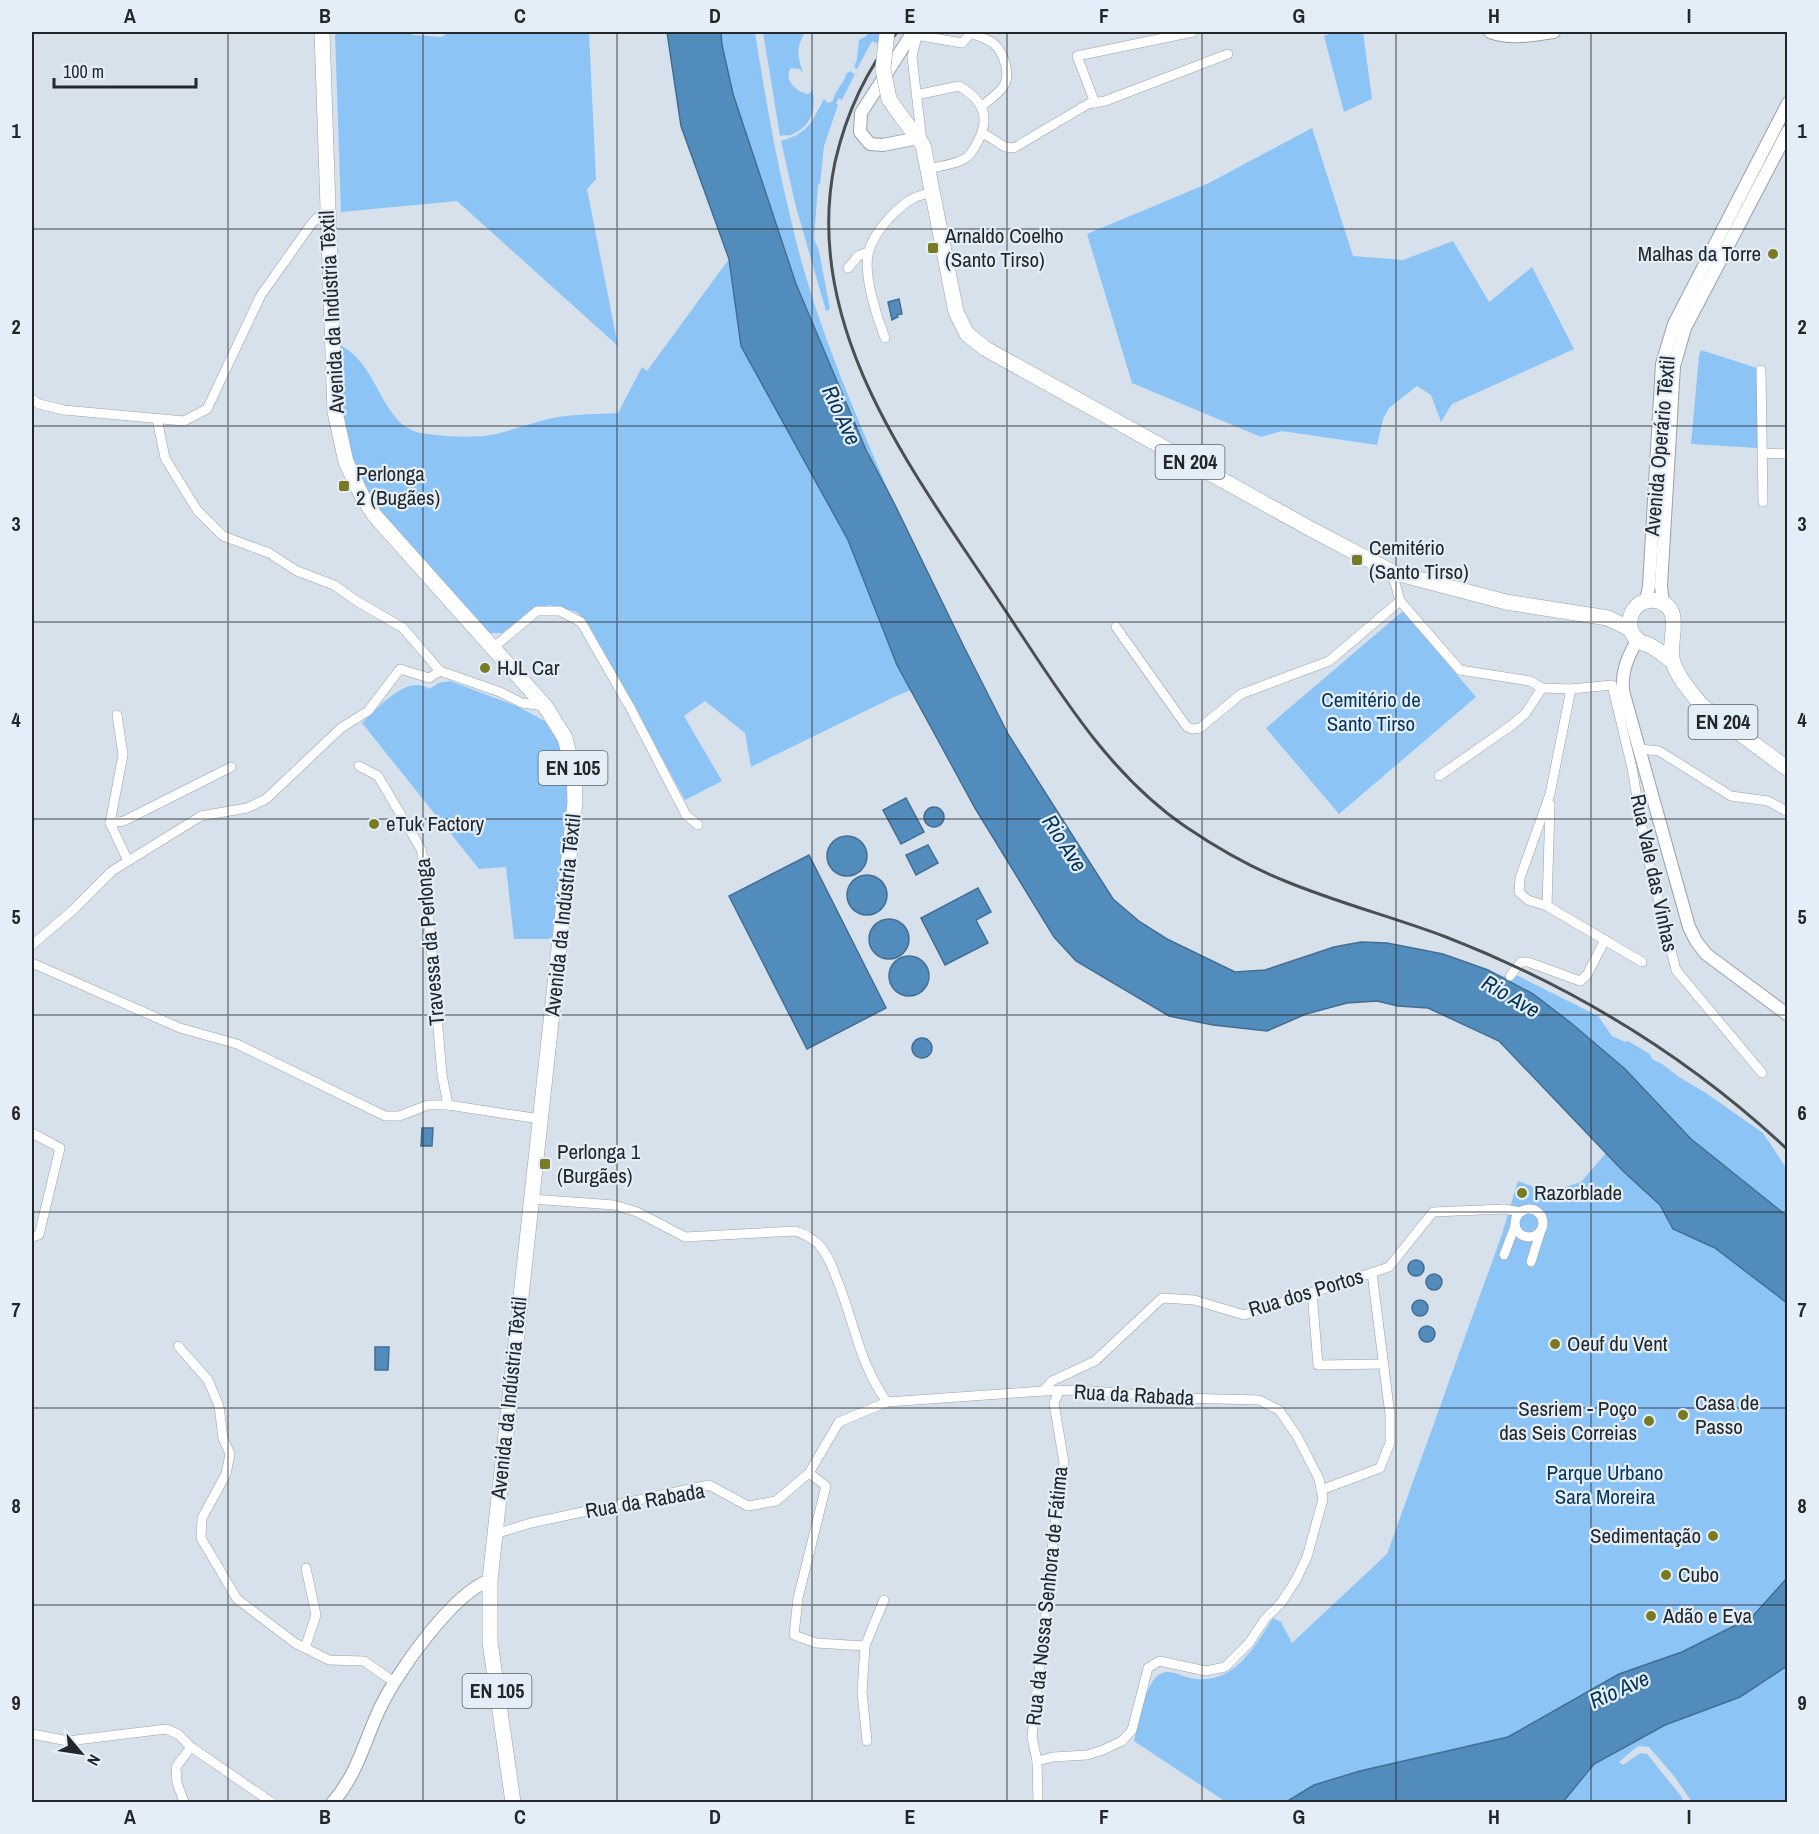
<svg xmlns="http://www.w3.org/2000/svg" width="1819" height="1834" viewBox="0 0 1819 1834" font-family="'Archivo Narrow',sans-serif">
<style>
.green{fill:#8dc4f6}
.water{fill:#528cbd;stroke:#446e91;stroke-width:1.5}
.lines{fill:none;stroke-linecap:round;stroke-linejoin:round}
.minor-casing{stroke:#98a2ab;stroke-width:10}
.tertiary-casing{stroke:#98a2ab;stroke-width:14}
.primary-casing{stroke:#98a2ab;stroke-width:16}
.minor{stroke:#fff;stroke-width:9}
.tertiary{stroke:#fff;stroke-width:12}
.primary{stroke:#fff;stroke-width:15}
.rail{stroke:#494f53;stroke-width:3}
.primary-bridge-casing{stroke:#98a2ab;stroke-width:16;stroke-linecap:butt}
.primary-bridge{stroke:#fff;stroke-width:15}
.grid{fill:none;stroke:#23272a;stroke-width:1.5;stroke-opacity:0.55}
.poi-dot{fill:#797a21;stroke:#e3eef8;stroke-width:2}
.labels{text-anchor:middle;stroke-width:4.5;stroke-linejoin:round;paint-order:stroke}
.shield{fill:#e3eef8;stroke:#5d6368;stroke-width:1.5}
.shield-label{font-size:20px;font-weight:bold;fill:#23272a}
.poi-label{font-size:21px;fill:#23272a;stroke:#e3eef8;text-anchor:start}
.street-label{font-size:21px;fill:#23272a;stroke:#e3eef8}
.park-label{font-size:21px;fill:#073658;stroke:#e3eef8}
.water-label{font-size:22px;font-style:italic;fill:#043355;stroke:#e3eef8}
.neatline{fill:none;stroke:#23272a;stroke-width:2}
.grid-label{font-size:20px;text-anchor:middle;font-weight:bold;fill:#23272a}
</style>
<rect width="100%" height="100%" fill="#d6e1eb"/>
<g class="green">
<polygon points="335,32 410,32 413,35 441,37 450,32 589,32 596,179 587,189 618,346 457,201 341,212"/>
<path d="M721 32H755C765 96 776 160 792 224 814 320 854 411 893 501L866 450 796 284 733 94 722 45Z"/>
<path d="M763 32H805C796 48 797 55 803 72L799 69 791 68C783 79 796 92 808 94L812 91 810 80C817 101 816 124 793 134 787 137 786 134 780 136Z"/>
<polygon points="869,32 880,32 879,44 872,41 857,69 854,67 857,59 859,40 865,37"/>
<polygon points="1334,32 1363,32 1372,99 1344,112 1324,36"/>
<polygon points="852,70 851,72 855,74 842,100 839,98 836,103 838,105 824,146 820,184 818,185 814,239 819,251 830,309 826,311 796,207 781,141 795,136 804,130 811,123 824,99 828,103 833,101 835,94 845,78 846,74"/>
<polygon points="1312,128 1353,256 1403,260 1453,241 1489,302 1532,267 1574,349 1452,404 1441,422 1431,395 1417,386 1389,408 1383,419 1377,445 1282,431 1261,437 1132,383 1087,234 1209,183"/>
<path d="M729 259 741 346 848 540 897 665 911 690 896 696 751 767 745 733 705 701 684 716 722 781 685 800 587 622 577 612 549 605 517 621 502 633H490L375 506 357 471 345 432 340 345C374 362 379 408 406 427 415 433 426 434 436 435 456 437 477 438 496 434 517 429 537 421 558 417 578 414 598 414 618 413L642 367 647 371Z"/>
<polygon points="1701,350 1757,368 1758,448 1691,444 1699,356"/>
<polygon points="1403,611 1476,697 1339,814 1266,728"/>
<path d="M450 681 517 706 550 724 559 744 566 770 569 795 552 939H514L506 867 479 869 362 723C377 709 407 673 429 689L439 683Z"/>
<polygon points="1488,970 1503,976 1518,976 1598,1016 1612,1036 1625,1042 1628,1041 1650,1054 1652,1059 1662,1064 1679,1077 1706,1093 1763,1133 1787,1169 1787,1216 1691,1139 1625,1069 1571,1023 1533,994"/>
<path d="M1606 1153 1660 1206 1673 1229 1715 1248 1787 1303V1578L1752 1617 1682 1652 1619 1674 1508 1737 1360 1771 1314 1785 1289 1800 1287 1802H1226L1134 1741C1138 1725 1145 1682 1160 1674 1168 1669 1178 1674 1186 1677 1231 1689 1252 1651 1273 1618L1281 1622 1292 1643 1387 1554 1502 1234 1518 1181 1561 1197 1565 1187 1581 1182Z"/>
<polygon points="1787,1666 1788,1800 1785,1802 1692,1802 1674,1776 1649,1747 1638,1746 1619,1762 1623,1765 1640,1753 1647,1754 1681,1796 1684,1802 1563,1802 1594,1764 1665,1725 1740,1697"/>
</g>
<g class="water">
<polygon points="667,32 721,32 722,45 733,94 796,284 866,450 893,501 964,647 1008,734 1113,899 1140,922 1167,939 1235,972 1265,970 1334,947 1361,942 1387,943 1443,954 1488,970 1533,994 1571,1023 1625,1069 1691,1139 1787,1216 1787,1303 1715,1248 1673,1229 1660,1205 1623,1171 1499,1041 1428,1008 1398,1006 1377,1001 1347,1003 1306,1014 1267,1031 1213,1025 1169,1016 1076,961 1054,937 975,808 897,665 848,540 741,346 729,259 681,126"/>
<polygon points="899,299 902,314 897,315 898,317 892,320 888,302"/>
<polygon points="906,798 924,832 901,844 883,810"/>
<circle cx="934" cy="817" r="10"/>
<circle cx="847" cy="856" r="20"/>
<polygon points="928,845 938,863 916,875 906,855"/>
<polygon points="809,855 886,1008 807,1049 729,896"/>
<circle cx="867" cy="895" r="20"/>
<polygon points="978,888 991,912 976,920 988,943 945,965 921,918"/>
<circle cx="889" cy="939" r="20"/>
<circle cx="909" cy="976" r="20"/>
<circle cx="922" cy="1048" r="10"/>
<polygon points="422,1128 433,1128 432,1146 421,1146"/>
<circle cx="1416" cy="1268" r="8"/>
<circle cx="1434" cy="1282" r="8"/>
<circle cx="1420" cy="1308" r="8"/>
<circle cx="1427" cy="1334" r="8"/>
<polygon points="375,1347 389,1347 388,1370 375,1370"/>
<polygon points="1787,1578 1787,1666 1740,1697 1665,1725 1594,1764 1563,1802 1287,1802 1289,1800 1314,1785 1360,1771 1508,1737 1619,1674 1682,1652 1752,1617"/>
</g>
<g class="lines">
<defs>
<g id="minor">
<polyline points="918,32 912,57 922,142"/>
<path d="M916 35 962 43 971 33C978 36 987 39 993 43 1003 51 1012 75 1003 87 998 94 989 100 982 106"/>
<path d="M916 95 959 86C985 101 991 119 976 145 973 150 970 156 964 159 954 165 939 166 927 169"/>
<polyline points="1095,103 1077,56 1193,32"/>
<polyline points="983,133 1005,147 1014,148 1088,104 1105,101 1228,54"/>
<polyline points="848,268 858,256 868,252"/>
<path d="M885 338C877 318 862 272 869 251 874 232 894 211 910 200 916 196 925 194 932 192"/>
<polyline points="1761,370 1763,502"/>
<polyline points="32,399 39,404 64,410 184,421 207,409 261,295 312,223 327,209"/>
<polyline points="157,419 165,458 197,510 223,536 269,553 297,571 334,585 355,600 403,628 440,671 500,692 522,703 545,706"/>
<polyline points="1762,453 1788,454"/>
<polyline points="1392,572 1400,601 1460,670 1530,681 1542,688 1571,689 1612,685 1632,768 1646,850 1676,970 1762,1073"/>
<polyline points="1116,627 1187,727 1193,729 1200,728 1241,694 1329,661 1400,601"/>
<polyline points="494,647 537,611 560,611 581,622 631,709 686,815 698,825"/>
<polyline points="1571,689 1550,794 1520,878 1519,892 1528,900 1547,906 1642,962"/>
<polyline points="117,715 123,755 110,823 128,861"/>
<polyline points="1640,749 1659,751 1731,796 1768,801 1788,812"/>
<polyline points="359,766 378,776 421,849 427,878 429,922 442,1075 448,1105"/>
<polyline points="1439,776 1512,725 1525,714 1542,688"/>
<polyline points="110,823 124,821 231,767"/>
<polyline points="1547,906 1550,804"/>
<polyline points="32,945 73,910 112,871 201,816 247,808 266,799 341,728 368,711 400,669 429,678 440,671"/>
<polyline points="32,963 180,1028 237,1044 385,1116 399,1116 428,1105 448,1105 540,1119"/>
<polyline points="1510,976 1521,962 1528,962 1580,981 1587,975 1605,940"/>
<polyline points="32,1133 60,1148 39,1235 32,1237"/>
<path d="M531 1199 614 1205 637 1212 685 1237 796 1231C805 1235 813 1238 819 1245 829 1255 833 1270 838 1282 854 1322 861 1368 887 1402"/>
<circle cx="1529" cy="1223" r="14"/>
<polyline points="1504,1255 1515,1226"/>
<polyline points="1531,1262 1541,1230"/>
<polyline points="1312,1292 1318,1365 1384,1364"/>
<polyline points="178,1346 208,1380 219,1406 223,1438 230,1454 226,1474 202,1518 201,1538 237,1599 295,1643 329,1660 364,1661 394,1682"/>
<polyline points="1043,1391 1052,1381 1095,1361 1162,1298 1194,1300 1244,1315 1389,1267 1433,1212 1504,1209 1521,1212"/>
<polyline points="809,1473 826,1486 798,1598 794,1635 816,1643 865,1646"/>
<polyline points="1321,1490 1380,1468 1390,1443 1390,1415 1372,1273"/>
<polyline points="495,1534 531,1523 709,1485 748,1506 776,1501 809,1473 839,1422 887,1402 1043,1391 1079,1390 1181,1398 1259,1400 1279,1410 1297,1436 1319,1479 1323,1499 1307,1557 1296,1580 1281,1603 1265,1619 1249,1643 1225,1667 1206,1671 1159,1661 1148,1668 1132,1730 1122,1741 1103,1750 1087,1755 1053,1757 1037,1761"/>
<polyline points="305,1648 316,1615 306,1568"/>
<polyline points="32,1734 68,1741 166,1729 178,1734 191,1747 271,1802"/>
<polyline points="867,1741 862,1692 865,1646 884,1600"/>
<polyline points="184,1802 177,1783 176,1767 191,1747"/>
<polyline points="1038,1802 1037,1761 1032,1737 1056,1514 1064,1463 1054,1403 1059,1391"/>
</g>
<g id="tertiary">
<polyline points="913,32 861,113 860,132 870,144 883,145 918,138"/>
<path d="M1490 32C1511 40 1532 35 1554 32"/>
<polyline points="1646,601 1649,586 1662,364 1674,324 1788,103"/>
<polyline points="1663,603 1661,586 1674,366 1685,328 1788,131"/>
<path d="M1637 640C1628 657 1621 671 1623 691L1689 927 1696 941 1706 954 1788 1015"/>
<path d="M333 1802C358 1773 364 1742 380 1708 397 1672 453 1593 490 1580"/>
</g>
<g id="primary">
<polyline points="322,32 335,412 346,462 362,496 375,516 545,706 565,738 574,773 575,802 490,1580 490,1642 513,1802"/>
<polyline points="901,116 923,145 956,312 967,334 986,349 1307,527 1392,572 1506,602 1608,618 1630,629"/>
<path d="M1672 661C1665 656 1657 649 1649 645 1644 643 1640 643 1637 639 1627 631 1628 615 1637 606 1642 601 1651 599 1658 601 1686 609 1666 643 1673 662 1678 678 1691 692 1701 705L1788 769"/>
</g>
</defs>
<use href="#minor" class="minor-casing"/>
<use href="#tertiary" class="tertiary-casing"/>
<use href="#primary" class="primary-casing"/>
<use href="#minor" class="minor"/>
<use href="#tertiary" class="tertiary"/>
<use href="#primary" class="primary"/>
<path class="rail" d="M897 32C866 70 846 114 835 162 800 328 915 474 1001 604 1054 683 1105 772 1186 827 1217 848 1250 867 1285 881 1338 903 1393 917 1446 937 1572 986 1689 1057 1788 1150"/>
<defs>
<polyline id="primary-bridge" points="887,32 883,69 889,99 901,116"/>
</defs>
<use href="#primary-bridge" class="primary-bridge-casing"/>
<use href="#primary-bridge" class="primary-bridge"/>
</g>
<path class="grid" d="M228 32V1802M423 32V1802M617 32V1802M812 32V1802M1007 32V1802M1202 32V1802M1396 32V1802M1591 32V1802M32 229H1788M32 426H1788M32 622H1788M32 819H1788M32 1015H1788M32 1212H1788M32 1408H1788M32 1605H1788"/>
<g class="poi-dot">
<rect x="927" y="242" width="12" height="12" rx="3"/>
<circle cx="1773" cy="254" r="6"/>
<rect x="338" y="480" width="12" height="12" rx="3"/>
<rect x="1351" y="554" width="12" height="12" rx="3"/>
<circle cx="485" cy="668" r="6"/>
<circle cx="374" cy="824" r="6"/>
<rect x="539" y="1158" width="12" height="12" rx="3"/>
<circle cx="1522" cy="1193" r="6"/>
<circle cx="1555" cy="1344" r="6"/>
<circle cx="1683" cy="1415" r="6"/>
<circle cx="1649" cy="1421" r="6"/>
<circle cx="1713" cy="1536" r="6"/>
<circle cx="1666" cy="1575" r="6"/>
<circle cx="1651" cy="1616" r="6"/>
</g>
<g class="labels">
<g class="shield">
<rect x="1155.5" y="445" width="69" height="34" rx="4.5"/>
<rect x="1688.5" y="705" width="69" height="34" rx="4.5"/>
<rect x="538.5" y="751" width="69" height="34" rx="4.5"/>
<rect x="462.5" y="1674" width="69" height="34" rx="4.5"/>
</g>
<g class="shield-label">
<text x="1190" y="469">EN 204</text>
<text x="1723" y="729">EN 204</text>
<text x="573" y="775">EN 105</text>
<text x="497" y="1698">EN 105</text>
</g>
<g class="poi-label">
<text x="945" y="243">Arnaldo Coelho<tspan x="945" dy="24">(Santo Tirso)</tspan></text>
<text x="1761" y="261" text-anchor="end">Malhas da Torre</text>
<text x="356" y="481">Perlonga<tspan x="356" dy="24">2 (Bugães)</tspan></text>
<text x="1369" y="555">Cemitério<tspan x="1369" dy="24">(Santo Tirso)</tspan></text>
<text x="497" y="675">HJL Car</text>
<text x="386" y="831">eTuk Factory</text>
<text x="557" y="1159">Perlonga 1<tspan x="557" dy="24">(Burgães)</tspan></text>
<text x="1534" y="1200">Razorblade</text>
<text x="1567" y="1351">Oeuf du Vent</text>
<text x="1695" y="1410">Casa de<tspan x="1695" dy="24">Passo</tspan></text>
<text x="1637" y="1416" text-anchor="end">Sesriem - Poço<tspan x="1637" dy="24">das Seis Correias</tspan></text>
<text x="1701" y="1543" text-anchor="end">Sedimentação</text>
<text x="1678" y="1582">Cubo</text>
<text x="1663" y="1623">Adão e Eva</text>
</g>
<g class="street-label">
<text transform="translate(332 312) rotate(-93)" y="7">Avenida da Indústria Têxtil</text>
<text transform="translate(1660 446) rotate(-85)" y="7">Avenida Operário Têxtil</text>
<text transform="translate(1654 873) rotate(78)" y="7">Rua Vale das Vinhas</text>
<text transform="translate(563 915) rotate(-84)" y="7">Avenida da Indústria Têxtil</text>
<text transform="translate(430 942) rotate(-95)" y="7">Travessa da Perlonga</text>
<text transform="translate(1306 1293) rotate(-17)" y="7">Rua dos Portos</text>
<text transform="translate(1134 1395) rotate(3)" y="7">Rua da Rabada</text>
<text transform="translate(509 1398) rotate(-84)" y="7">Avenida da Indústria Têxtil</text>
<text transform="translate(645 1501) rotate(-10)" y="7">Rua da Rabada</text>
<text transform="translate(1047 1596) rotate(-84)" y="7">Rua da Nossa Senhora de Fátima</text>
</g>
<g class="park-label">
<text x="1371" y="707">Cemitério de<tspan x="1371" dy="24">Santo Tirso</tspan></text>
<text x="1605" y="1480">Parque Urbano<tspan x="1605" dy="24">Sara Moreira</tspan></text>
</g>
<g class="water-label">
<text transform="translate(842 415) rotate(65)" y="8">Rio Ave</text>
<text transform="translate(1065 843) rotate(57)" y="8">Rio Ave</text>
<text transform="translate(1511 996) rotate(30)" y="8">Rio Ave</text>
<text transform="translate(1619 1689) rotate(-24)" y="8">Rio Ave</text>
</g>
</g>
<rect width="1819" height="1834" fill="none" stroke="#e3eef8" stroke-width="66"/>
<g transform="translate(81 1753) rotate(119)" stroke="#e3eef8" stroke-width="4.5" paint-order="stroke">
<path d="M0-4.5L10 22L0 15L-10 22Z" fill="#23272a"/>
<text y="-9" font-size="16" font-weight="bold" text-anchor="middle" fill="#23272a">N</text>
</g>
<path d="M54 78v9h142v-9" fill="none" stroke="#23272a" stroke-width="3"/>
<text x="63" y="78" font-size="18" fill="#23272a" stroke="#e3eef8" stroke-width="4.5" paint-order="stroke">100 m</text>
<rect x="33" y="33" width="1753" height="1768" class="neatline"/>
<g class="grid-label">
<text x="130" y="23">A</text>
<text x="325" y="23">B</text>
<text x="520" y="23">C</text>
<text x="715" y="23">D</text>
<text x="910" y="23">E</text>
<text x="1104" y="23">F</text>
<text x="1299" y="23">G</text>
<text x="1494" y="23">H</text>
<text x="1689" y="23">I</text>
<text x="16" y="138">1</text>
<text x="1802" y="138">1</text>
<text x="16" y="334">2</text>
<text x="1802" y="334">2</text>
<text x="16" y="531">3</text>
<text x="1802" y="531">3</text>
<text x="16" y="727">4</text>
<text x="1802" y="727">4</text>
<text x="16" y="924">5</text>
<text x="1802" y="924">5</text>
<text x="16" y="1120">6</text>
<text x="1802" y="1120">6</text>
<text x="16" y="1317">7</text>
<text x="1802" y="1317">7</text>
<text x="16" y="1513">8</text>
<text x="1802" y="1513">8</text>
<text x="16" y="1710">9</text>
<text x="1802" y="1710">9</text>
<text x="130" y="1824">A</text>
<text x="325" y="1824">B</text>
<text x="520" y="1824">C</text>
<text x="715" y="1824">D</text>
<text x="910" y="1824">E</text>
<text x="1104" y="1824">F</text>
<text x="1299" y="1824">G</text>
<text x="1494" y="1824">H</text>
<text x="1689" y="1824">I</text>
</g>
</svg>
